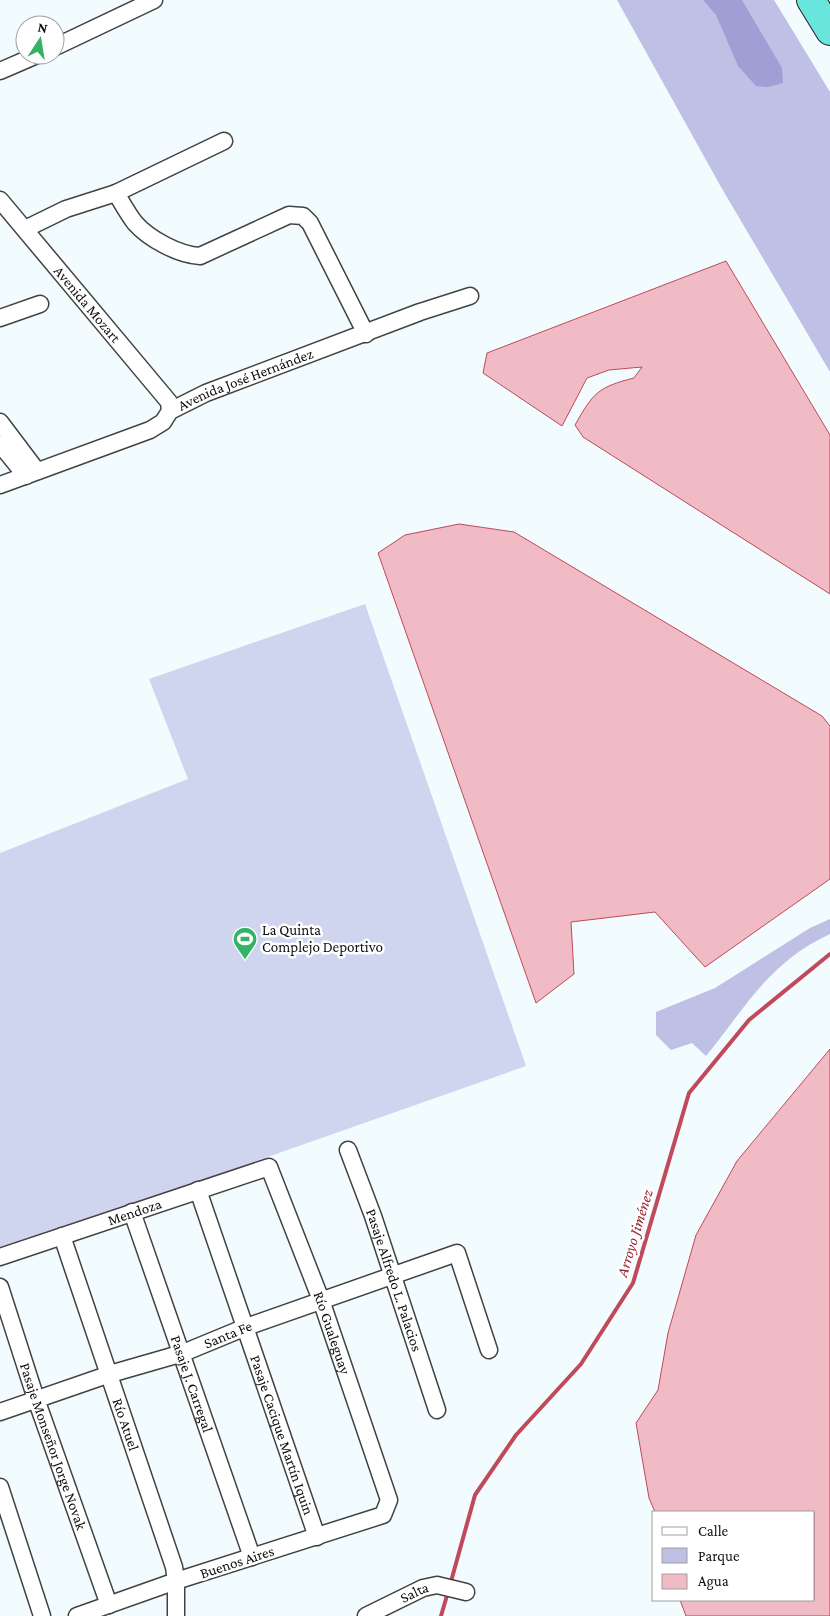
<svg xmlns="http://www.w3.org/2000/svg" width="830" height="1616" viewBox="0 0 830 1616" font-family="'Crimson Pro',serif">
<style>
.green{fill:#bec1e5}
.forest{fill:#a09fd5}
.pitch{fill:#cfd5ee}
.water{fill:#f0bbc4;stroke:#c0495a}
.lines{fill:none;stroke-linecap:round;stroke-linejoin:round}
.stream{stroke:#c0495a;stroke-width:4}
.minor-casing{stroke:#424242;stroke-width:19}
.motorway-casing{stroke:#202020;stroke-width:30}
.minor{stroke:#fff;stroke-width:16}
.motorway{stroke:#68e6dc;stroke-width:28}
.labels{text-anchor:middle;stroke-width:5;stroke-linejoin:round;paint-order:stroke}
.street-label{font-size:15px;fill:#0f0f0f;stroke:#fff}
.poi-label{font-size:15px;fill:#0f0f0f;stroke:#fff;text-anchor:start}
.water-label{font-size:16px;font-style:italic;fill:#95242f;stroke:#fff}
</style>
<rect width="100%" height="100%" fill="#f2fbfe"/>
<g class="green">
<polygon points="617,0 774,0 830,92 830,372 721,187"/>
<path d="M830 919V934C768 963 747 1006 706 1056L692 1043 671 1050 656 1035V1012L715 988 810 928Z"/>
</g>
<polygon class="forest" points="703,0 742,0 782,68 783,83 768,87 756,86 738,66 716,15"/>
<polygon class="pitch" points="365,604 526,1066 0,1251 0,853 188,779 149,679"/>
<g class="water">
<path d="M726 261 830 435V594L583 437 575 425C593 393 598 387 634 378L642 367 609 370 587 378 562 426 483 373 487 353Z"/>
<polygon points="459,524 514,532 822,716 830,726 830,879 705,967 655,912 571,922 574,974 536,1003 378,553 405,535"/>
<polygon points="830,1049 830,1616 686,1616 680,1600 814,1600 814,1512 655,1512 649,1498 636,1423 658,1390 668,1333 696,1235 737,1161"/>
</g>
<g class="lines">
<g class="stream">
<polyline points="450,1585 475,1495 516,1435 581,1364 633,1283 689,1093 749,1020 830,954"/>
<polyline points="441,1616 448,1592"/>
</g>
<defs>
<g id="minor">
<polyline points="55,47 154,0"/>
<polyline points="0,71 37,55"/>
<path d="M116 193C122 203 128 214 135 223 149 239 179 255 200 256L289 215 303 216 310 223 366 334"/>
<path id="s1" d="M0 200 169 402 170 411"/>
<polyline points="25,229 66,209 116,193 224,141"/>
<polyline points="0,318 40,304"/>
<polyline points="0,422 37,471"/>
<polyline points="0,444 26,476"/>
<path id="s2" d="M0 485 150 430 163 422 170 411 206 393 420 312 470 296"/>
<path id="s3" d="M348 1150 373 1216 437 1410"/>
<path id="s4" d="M198 1190 317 1537"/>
<path id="s5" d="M132 1212 252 1557"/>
<path id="s6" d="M62 1236 174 1567 176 1581V1616"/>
<path id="s7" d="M0 1257 269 1167 321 1300 389 1500 383 1515 176 1581 77 1616"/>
<path id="s8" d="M0 1287 36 1399 109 1605"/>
<path id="s9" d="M0 1412 110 1374 183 1353 246 1327 457 1253 489 1350"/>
<polyline points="0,1487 42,1616"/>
<path id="s10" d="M366 1616 423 1588 437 1585 466 1592"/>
</g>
<polyline id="motorway" points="811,0 830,31"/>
</defs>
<use href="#minor" class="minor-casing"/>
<use href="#motorway" class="motorway-casing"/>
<use href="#minor" class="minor"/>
<use href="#motorway" class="motorway"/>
</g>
<defs>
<symbol id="stadium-pin" viewBox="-11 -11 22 30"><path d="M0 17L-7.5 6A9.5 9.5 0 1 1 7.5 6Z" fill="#34b268" stroke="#fff"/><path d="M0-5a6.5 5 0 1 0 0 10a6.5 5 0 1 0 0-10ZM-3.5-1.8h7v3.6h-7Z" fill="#fff"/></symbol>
</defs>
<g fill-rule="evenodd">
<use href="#stadium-pin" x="231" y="925" width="28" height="38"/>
</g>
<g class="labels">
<g class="street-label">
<text dy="5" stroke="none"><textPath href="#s1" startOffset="136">Avenida Mozart</textPath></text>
<text dy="5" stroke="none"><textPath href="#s2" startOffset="270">Avenida José Hernández</textPath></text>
<text dy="5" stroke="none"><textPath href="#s7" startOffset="142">Mendoza</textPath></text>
<text dy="5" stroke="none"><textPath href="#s3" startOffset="138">Pasaje Alfredo L. Palacios</textPath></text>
<text dy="5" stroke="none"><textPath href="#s7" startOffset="461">Río Gualeguay</textPath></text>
<text dy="5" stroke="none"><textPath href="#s9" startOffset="241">Santa Fe</textPath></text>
<text dy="5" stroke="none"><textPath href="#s5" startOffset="182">Pasaje J. Carregal</textPath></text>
<text dy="5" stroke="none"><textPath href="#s6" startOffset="199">Río Atuel</textPath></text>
<text dy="5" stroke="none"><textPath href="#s4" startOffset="259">Pasaje Cacique Martín Iquin</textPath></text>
<text dy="5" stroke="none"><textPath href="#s8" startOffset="168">Pasaje Monseñor Jorge Novak</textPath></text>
<text transform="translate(237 1562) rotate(-18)" y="5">Buenos Aires</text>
<text dy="5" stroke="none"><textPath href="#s10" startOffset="54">Salta</textPath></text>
</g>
<g class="poi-label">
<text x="262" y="935">La Quinta<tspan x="262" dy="17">Complejo Deportivo</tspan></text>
</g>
<g class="water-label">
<text transform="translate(634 1233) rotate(-73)" y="6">Arroyo Jiménez</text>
</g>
</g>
<rect x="652" y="1511" width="162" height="90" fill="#ffffff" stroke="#9f9f9f"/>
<rect x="662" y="1527" width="25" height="8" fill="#ffffff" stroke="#9f9f9f"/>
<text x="698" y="1536" font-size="15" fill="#0f0f0f">Calle</text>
<rect x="662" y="1548" width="25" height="15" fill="#bec1e5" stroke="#9f9f9f"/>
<text x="698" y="1561" font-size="15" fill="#0f0f0f">Parque</text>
<rect x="662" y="1574" width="25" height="15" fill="#f0bbc4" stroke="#9f9f9f"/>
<text x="698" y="1586" font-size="15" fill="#0f0f0f">Agua</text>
<g transform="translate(40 40) rotate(12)"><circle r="24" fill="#ffffff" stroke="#9f9f9f"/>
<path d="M0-4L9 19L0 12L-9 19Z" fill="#34b268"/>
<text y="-8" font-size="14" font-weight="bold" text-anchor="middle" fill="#0f0f0f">N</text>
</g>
</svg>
